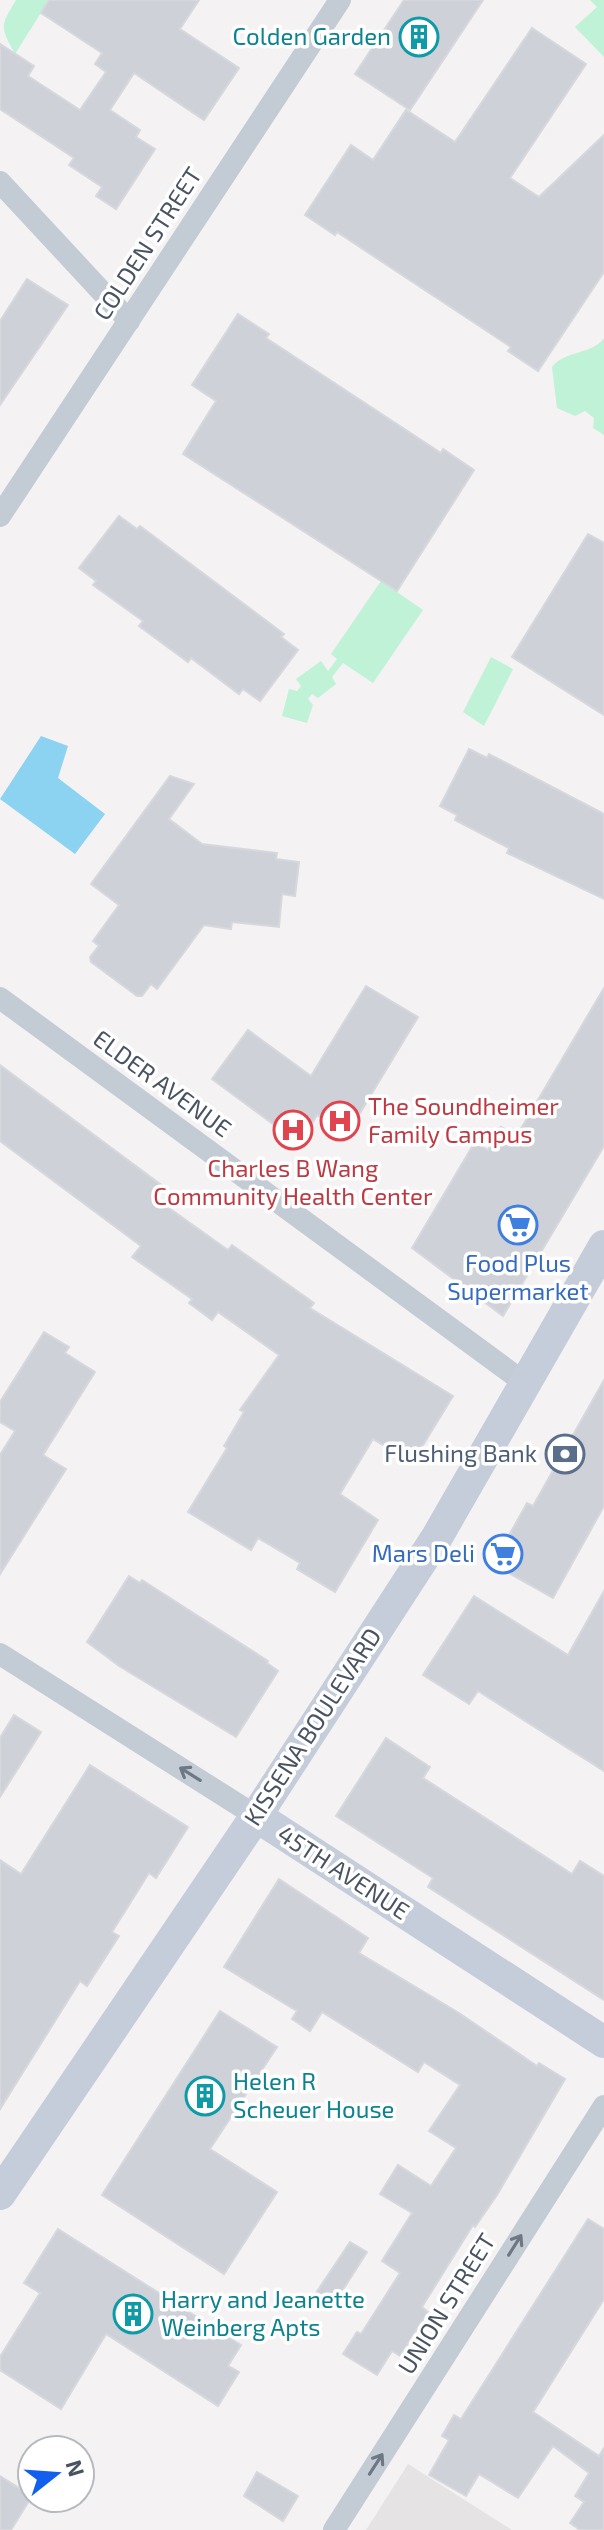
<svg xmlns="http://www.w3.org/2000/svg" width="604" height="2530" viewBox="0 0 604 2530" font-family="'Exo 2',sans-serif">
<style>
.education{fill:#e6e3e4}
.green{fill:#c0f2d8}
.water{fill:#8cd3f1}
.building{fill:#ced1d7;stroke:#d6d8de;stroke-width:2}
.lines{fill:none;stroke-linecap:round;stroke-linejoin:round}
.street{stroke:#c3cbd4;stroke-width:22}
.secondary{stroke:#c5cddb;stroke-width:32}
.oneway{stroke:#6e7784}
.labels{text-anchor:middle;stroke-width:7;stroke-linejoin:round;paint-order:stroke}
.culture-label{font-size:24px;fill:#0d838f;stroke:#fff;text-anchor:start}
.street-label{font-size:24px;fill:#495361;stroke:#fff}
.health-label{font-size:24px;fill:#be3a42;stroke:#fff;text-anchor:start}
.shop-label{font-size:24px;fill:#366cbe;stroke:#fff}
.service-label{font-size:24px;fill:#4e5e75;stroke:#fff;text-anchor:end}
</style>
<rect width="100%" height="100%" fill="#f4f2f2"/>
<polygon class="education" points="408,2464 512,2530 366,2530"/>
<g class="green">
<path d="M16 0H49L15 54C0 26 0 27 16 0Z"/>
<polygon points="590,0 604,0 604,57 575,27 597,7"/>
<path d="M604 338V435L593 428 594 418 585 411 575 416 557 408 552 367C565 350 592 355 604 338Z"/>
<polygon points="381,581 423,610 373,683 343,663 332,677 336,684 318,698 312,694 308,699 313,705 307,723 282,716 289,689 297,691 301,686 296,679 321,661 328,671 337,659 331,654"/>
<polygon points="491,657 513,669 484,726 463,712"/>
</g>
<polygon class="water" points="41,736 68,746 58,778 105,814 75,854 0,799"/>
<g class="building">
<polygon points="49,0 199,0 180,29 239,68 204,120 134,73 110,110 140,130 136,137 155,149 116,209 96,196 102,187 69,165 74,158 0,109 0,44 34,66 28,76 80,110 106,72 95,64 102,53 41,13"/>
<polygon points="404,0 483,0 410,110 355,74"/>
<polygon points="532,28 586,64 510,178 539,197 604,135 604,272 538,371 508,351 511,347 337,232 335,235 305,215 351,145 373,160 406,110 455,142"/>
<polygon points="27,279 68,305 0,405 0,321"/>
<polygon points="238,314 269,334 266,338 441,453 443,449 474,470 397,591 183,454 216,401 192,385"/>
<polygon points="119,516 137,529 140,526 284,634 281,637 298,650 260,701 243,689 239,694 191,658 188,662 139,626 143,621 93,585 96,581 79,568"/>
<polygon points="588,534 604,543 604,715 512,657"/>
<polygon points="469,749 487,758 489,754 604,814 604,899 507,853 509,848 455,820 457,815 440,806"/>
<polygon points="170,776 194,784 169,819 202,844 277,853 276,859 299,862 295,896 282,894 279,927 232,922 231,929 204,925 157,989 151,984 142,996 137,996 91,962 90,957 99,946 93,941 119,905 91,884"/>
<polygon points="366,986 418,1017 348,1133 317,1115 300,1144 212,1079 248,1030 311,1076"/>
<polygon points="604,988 604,1146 503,1316 412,1248 475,1142 488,1150 501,1127 511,1133 513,1129 519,1132"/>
<polygon points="0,1065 164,1187 155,1198 228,1250 232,1245 314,1303 310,1308 453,1396 412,1463 373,1439 340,1494 378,1520 335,1592 297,1569 300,1563 258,1538 251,1550 188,1512 227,1448 224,1446 244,1412 240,1410 279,1355 218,1312 212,1320 189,1303 192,1299 132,1257 141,1246 0,1141"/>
<polygon points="44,1332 69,1347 65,1353 95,1372 43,1455 66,1469 0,1574 0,1455 15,1431 0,1422 0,1402"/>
<polygon points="604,1380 604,1506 553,1598 493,1564 527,1503 533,1506"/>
<polygon points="129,1576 140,1583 142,1580 268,1661 267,1663 278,1671 236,1737 119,1666 87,1642"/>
<polygon points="604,1591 604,1771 478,1691 469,1704 423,1675 474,1596 568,1655"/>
<polygon points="14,1715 41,1732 0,1797 0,1738"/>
<polygon points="386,1738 430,1767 423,1778 572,1874 580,1861 604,1876 604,2000 428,1887 433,1878 336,1816"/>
<polygon points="90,1765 188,1827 156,1878 149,1873 112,1932 119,1936 87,1986 80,1981 0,2109 0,1860 21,1874"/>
<polygon points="279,1879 368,1938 359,1953 459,2013 537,2066 539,2063 565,2079 497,2195 475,2227 473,2225 422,2307 428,2312 416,2331 400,2356 392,2351 377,2375 343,2354 357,2332 361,2334 400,2273 382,2261 412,2213 380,2194 398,2165 431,2186 456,2148 429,2131 460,2085 424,2062 418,2072 322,2012 310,2031 292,2019 297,2011 224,1967"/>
<polygon points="220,2011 277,2047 210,2149 277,2192 224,2274 102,2195"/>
<polygon points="588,2219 604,2229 604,2299 533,2412 599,2456 604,2448 604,2530 580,2530 570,2523 584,2502 575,2496 589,2473 553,2446 518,2498 479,2474 466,2496 429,2475 449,2440 442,2436 454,2415 461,2419"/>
<polygon points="58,2229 241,2345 228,2366 239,2372 218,2406 106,2334 61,2409 0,2370 0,2357 40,2293 24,2283"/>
<polygon points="350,2242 367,2252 330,2310 312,2299"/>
<polygon points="257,2472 298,2496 283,2521 244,2496"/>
<polygon points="0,2476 32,2496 11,2530 0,2530"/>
</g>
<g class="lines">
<g class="street">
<polyline points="0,182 129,321"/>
<polyline points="0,516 340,0"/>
<polyline points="0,998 525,1383"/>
<polyline points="0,1654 256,1816"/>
<polyline points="334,2530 604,2106"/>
</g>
<g class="secondary">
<polyline points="256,1816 604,2042"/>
<polyline points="0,2194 256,1816 437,1537 604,1246"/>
</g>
</g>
<defs><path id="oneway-shaft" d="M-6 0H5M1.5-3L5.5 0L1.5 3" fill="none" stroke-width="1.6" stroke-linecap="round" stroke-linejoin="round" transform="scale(2)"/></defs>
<g class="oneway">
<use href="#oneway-shaft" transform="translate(190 1774) rotate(-148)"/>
<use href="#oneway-shaft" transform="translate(515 2245) rotate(-58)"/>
<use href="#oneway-shaft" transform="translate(376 2464) rotate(-57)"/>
</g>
<defs>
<symbol id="building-ring" viewBox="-11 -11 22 22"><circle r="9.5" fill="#fff" stroke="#0f9aa8" stroke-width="1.5"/><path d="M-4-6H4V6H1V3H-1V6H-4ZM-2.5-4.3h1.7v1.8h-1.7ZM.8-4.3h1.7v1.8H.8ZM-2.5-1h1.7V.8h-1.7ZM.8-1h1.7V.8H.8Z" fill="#0f9aa8"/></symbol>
<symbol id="hospital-ring" viewBox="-11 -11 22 22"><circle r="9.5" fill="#fff" stroke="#e0444e" stroke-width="1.5"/><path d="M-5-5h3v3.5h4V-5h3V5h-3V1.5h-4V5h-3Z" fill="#e0444e"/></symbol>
<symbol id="supermarket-ring" viewBox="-11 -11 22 22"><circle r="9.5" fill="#fff" stroke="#3f7fe0" stroke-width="1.5"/><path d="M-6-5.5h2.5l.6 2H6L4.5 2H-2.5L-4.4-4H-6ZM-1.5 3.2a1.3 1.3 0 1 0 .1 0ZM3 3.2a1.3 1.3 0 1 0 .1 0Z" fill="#3f7fe0"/></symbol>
<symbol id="bank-ring" viewBox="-11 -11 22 22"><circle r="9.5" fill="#fff" stroke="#5c6f8a" stroke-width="1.5"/><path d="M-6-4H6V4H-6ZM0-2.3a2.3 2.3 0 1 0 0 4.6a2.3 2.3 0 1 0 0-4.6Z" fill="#5c6f8a"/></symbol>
</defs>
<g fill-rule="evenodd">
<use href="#building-ring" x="397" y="15" width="44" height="44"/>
<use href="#hospital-ring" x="318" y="1099" width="44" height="44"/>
<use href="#hospital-ring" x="271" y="1108" width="44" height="44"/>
<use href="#supermarket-ring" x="496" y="1203" width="44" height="44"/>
<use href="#bank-ring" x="543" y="1432" width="44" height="44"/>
<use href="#supermarket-ring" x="481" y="1532" width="44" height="44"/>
<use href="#building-ring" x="183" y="2074" width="44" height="44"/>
<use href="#building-ring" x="111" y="2292" width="44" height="44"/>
</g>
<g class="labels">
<g class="culture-label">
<text x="391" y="45" text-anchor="end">Colden Garden</text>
<text x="233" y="2090">Helen R<tspan x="233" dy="28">Scheuer House</tspan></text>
<text x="161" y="2308">Harry and Jeanette<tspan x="161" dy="28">Weinberg Apts</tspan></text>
</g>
<g class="street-label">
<text transform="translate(148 244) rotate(-57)" y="8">COLDEN STREET</text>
<text transform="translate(162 1084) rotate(36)" y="8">ELDER AVENUE</text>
<text transform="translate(313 1727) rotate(-57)" y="8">KISSENA BOULEVARD</text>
<text transform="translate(343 1873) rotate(33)" y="8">45TH AVENUE</text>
<text transform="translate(447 2304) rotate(-58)" y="8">UNION STREET</text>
</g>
<g class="health-label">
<text x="368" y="1115">The Soundheimer<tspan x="368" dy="28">Family Campus</tspan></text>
<text x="293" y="1177" text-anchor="middle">Charles B Wang<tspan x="293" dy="28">Community Health Center</tspan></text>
</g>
<g class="shop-label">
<text x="518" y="1272">Food Plus<tspan x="518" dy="28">Supermarket</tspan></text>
<text x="475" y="1562" text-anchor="end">Mars Deli</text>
</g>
<g class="service-label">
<text x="537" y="1462">Flushing Bank</text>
</g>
</g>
<g transform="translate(56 2474) rotate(73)"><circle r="38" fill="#ffffff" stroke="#b6bac0" stroke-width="2"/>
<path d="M0-6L14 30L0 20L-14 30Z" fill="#125fef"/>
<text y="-12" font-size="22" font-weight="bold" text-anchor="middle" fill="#495361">N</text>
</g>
</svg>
